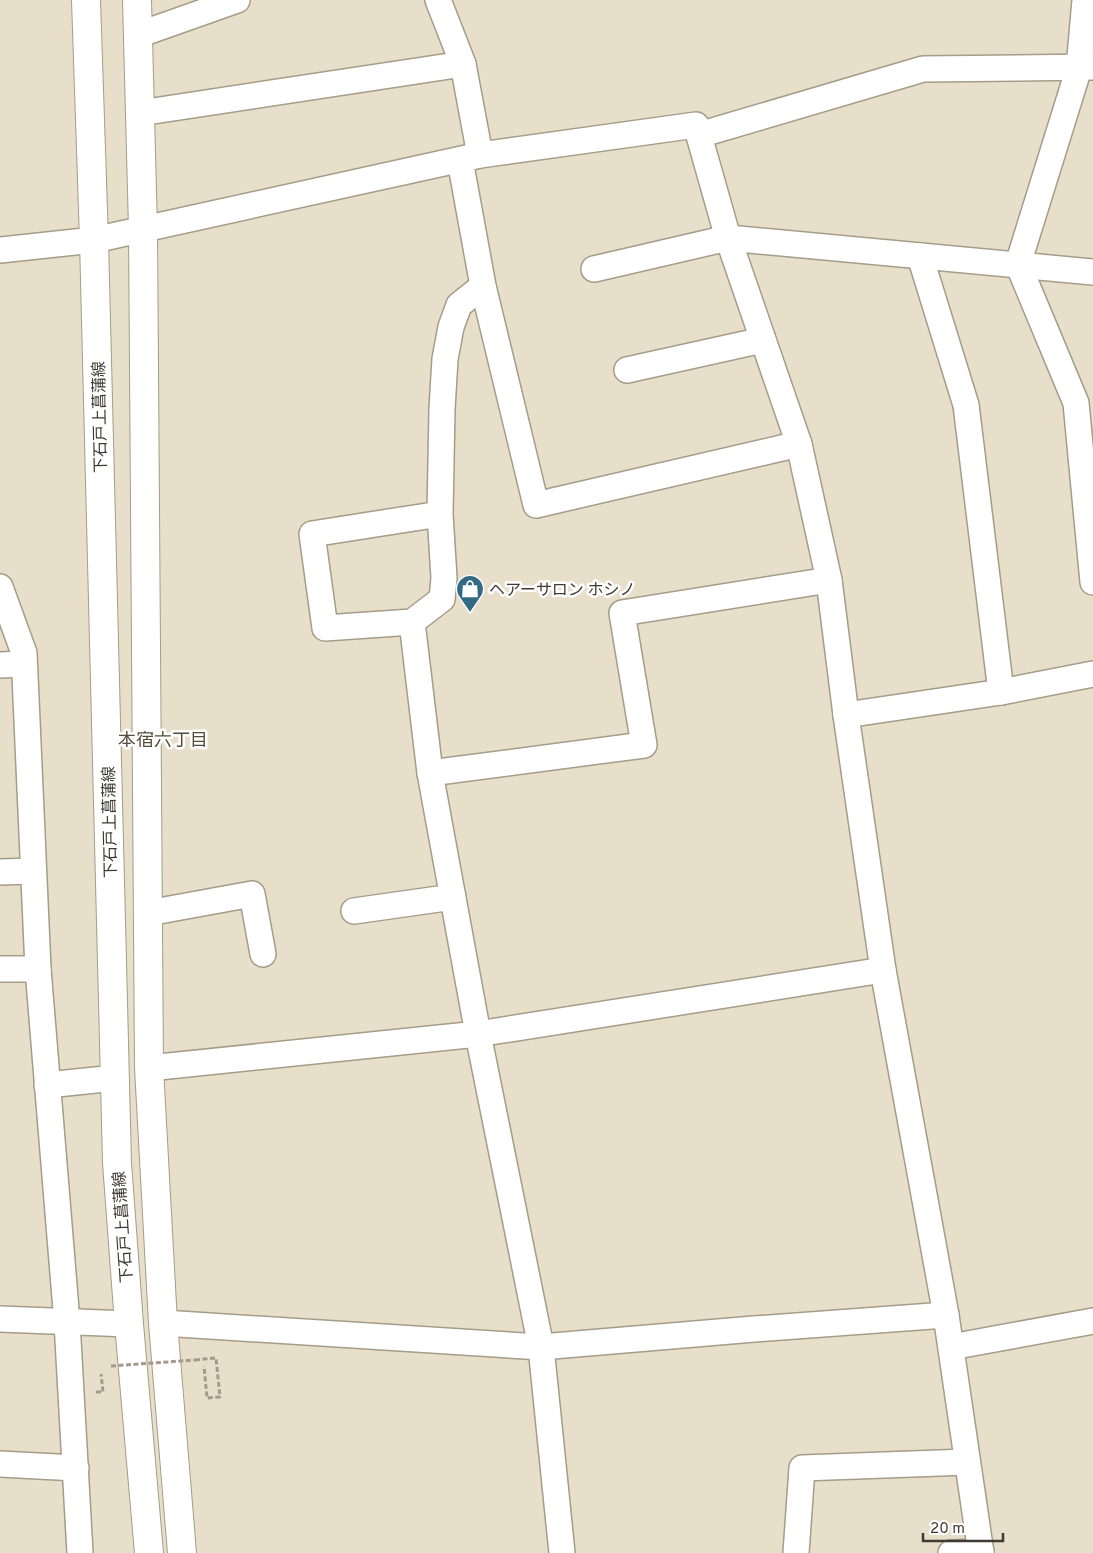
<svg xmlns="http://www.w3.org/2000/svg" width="1093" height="1553" viewBox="0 0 1093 1553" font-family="Overpass,'Noto Sans JP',sans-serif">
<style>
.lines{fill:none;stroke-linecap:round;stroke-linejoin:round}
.minor-casing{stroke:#a59c89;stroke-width:28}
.secondary-casing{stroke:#a59c89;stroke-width:30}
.path{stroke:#a29b8b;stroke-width:3;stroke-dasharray:5 2.5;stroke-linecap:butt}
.minor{stroke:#fff;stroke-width:25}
.secondary{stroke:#fff;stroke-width:28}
.path-bridge{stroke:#a29b8b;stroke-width:3;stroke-dasharray:5 2.5;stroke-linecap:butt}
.labels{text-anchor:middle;stroke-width:5;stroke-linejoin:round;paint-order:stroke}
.street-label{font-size:16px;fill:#3f3b33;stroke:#fff}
.poi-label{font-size:16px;fill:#3f3b33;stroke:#fff;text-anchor:start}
.neighbourhood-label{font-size:18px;fill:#554d3c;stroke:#fff}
</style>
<rect width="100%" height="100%" fill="#e8dfca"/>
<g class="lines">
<defs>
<g id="minor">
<polyline points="438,0 463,64 480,155"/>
<polyline points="1085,0 1079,68 1018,264 1076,403 1093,582"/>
<polyline points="138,35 237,0"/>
<polyline points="140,113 463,64"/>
<polyline points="699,135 923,69 1093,67"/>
<polyline points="460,160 483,286 536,505 799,444"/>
<polyline points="0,250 94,240 480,155 696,125 728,238 799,444 829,580 846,715 883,970 946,1315 981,1553"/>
<polyline points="920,256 966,405 1001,692"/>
<polyline points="594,269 728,238 1093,272"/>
<polyline points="627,370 763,340"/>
<polyline points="440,514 312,534 325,628 412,622 442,599 444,578 440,514 442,409 445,359 451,327 459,305 483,286"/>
<polyline points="0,587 24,653 38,969 67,1322 80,1553"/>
<polyline points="412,622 430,773 478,1034 541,1347 562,1553"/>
<polyline points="0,665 24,664"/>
<polyline points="846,715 1001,692 1093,674"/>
<polyline points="430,773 644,745 622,613 829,580"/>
<polyline points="0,872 33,871"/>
<polyline points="354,911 453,897"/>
<polyline points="148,913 252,894 263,954"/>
<polyline points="0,969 38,969"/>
<polyline points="149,1068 478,1034 883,970"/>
<polyline points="47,1085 115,1078"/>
<polyline points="0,1319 129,1324"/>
<polyline points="163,1323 541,1347 754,1329 946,1315"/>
<polyline points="951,1347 1093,1321"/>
<polyline points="0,1464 76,1468"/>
<polyline points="796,1553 802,1468 967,1462"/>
<polyline points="951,1553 981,1552"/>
</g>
<g id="secondary">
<polyline points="86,0 94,240 117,1163 129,1324 149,1553"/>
<polyline points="137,0 143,229 149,1068 163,1323 182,1553"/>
</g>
</defs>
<use href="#minor" class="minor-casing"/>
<use href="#secondary" class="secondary-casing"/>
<g class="path">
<polyline points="195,1360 216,1358 220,1397 207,1398 204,1366"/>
<polyline points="96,1392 103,1392 101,1374"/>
</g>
<use href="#minor" class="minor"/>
<use href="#secondary" class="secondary"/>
<polyline class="path-bridge" points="111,1366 195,1360"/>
</g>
<defs>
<symbol id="shop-pin" viewBox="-11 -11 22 30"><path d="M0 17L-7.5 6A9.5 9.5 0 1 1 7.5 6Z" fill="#336b85" stroke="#fff"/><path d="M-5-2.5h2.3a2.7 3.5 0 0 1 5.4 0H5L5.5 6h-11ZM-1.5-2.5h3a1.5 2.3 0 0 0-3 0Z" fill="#fff"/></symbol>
</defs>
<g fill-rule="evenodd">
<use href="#shop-pin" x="454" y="573" width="32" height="43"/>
</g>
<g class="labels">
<g class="street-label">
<text transform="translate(99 417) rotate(-91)" y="6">下石戸上菖蒲線</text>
<text transform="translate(109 822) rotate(-91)" y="6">下石戸上菖蒲線</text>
<text transform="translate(122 1227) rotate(-94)" y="6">下石戸上菖蒲線</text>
</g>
<g class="poi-label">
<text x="489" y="595">ヘアーサロン ホシノ</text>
</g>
<g class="neighbourhood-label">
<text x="163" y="746">本宿六丁目</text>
</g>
</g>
<path d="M923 1533v8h80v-8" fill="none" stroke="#3f3b33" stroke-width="2.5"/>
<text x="930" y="1533" font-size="15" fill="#3f3b33" stroke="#ffffff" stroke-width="4" paint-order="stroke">20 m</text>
</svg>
